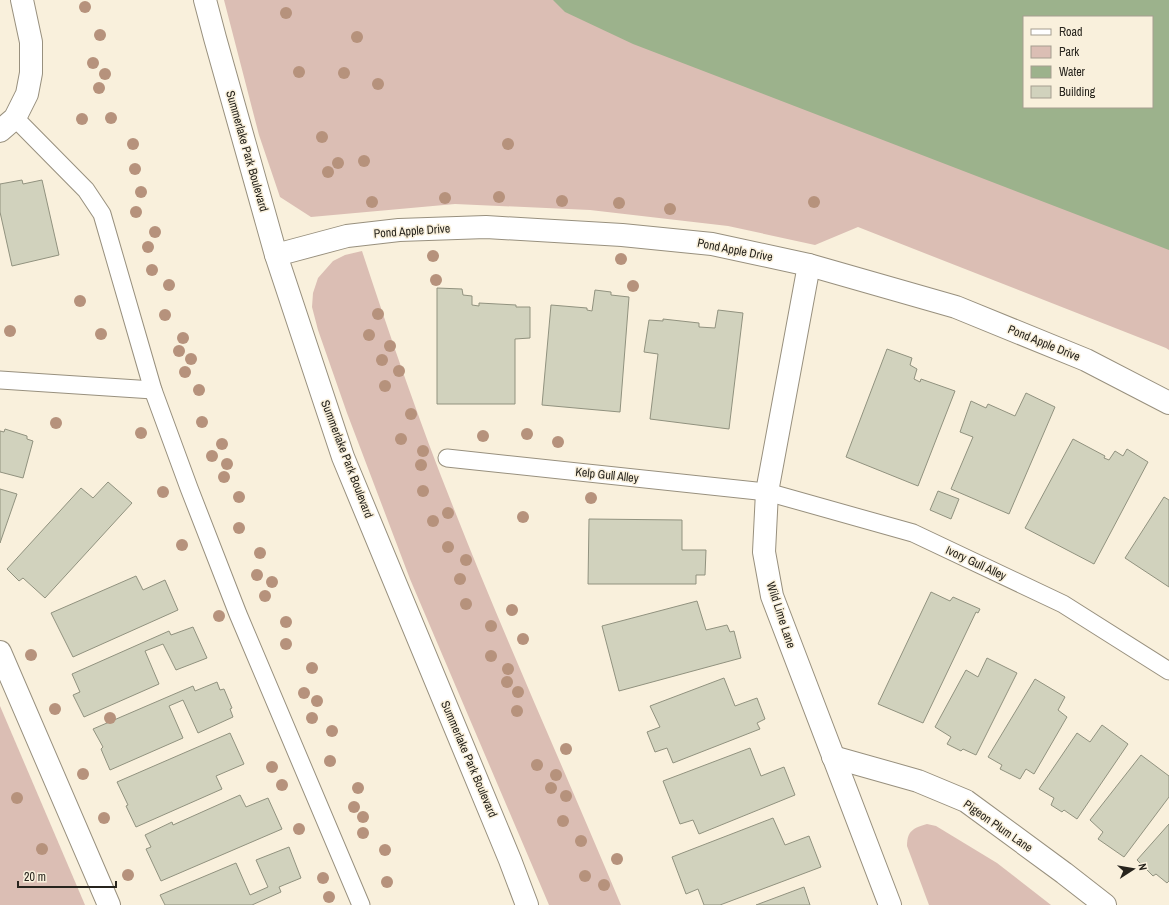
<svg xmlns="http://www.w3.org/2000/svg" width="1169" height="905" viewBox="0 0 1169 905" font-family="'Archivo Narrow',sans-serif">
<style>
.green{fill:#dbbeb4;fill-rule:evenodd}
.water{fill:#9cb28c;fill-rule:evenodd}
.building{fill:#d1d2bd;stroke:#91927f}
.lines{fill:none;stroke-linecap:round;stroke-linejoin:round}
.service-casing{stroke:#98907e;stroke-width:19}
.minor-casing{stroke:#98907e;stroke-width:24}
.secondary-casing{stroke:#98907e;stroke-width:24}
.service{stroke:#fff;stroke-width:17}
.minor{stroke:#fff;stroke-width:22}
.secondary{stroke:#fff;stroke-width:22}
.tree{fill:#b6927c}
.labels{text-anchor:middle;stroke-width:3;stroke-linejoin:round;paint-order:stroke}
.street-label{font-size:12px;fill:#27241d;stroke:#f9f0dc}
</style>
<rect width="100%" height="100%" fill="#f9f0dc"/>
<g class="green">
<path d="M224 0H1169V350L1166 348 858 227 815 245 728 226 590 210 455 204 311 217 280 197 259 135ZM1024 17H1152V107H1024Z"/>
<path d="M362 251C390 336 419 421 452 504 505 639 565 771 621 905H549L410 579 347 413 318 330 312 307 313 293 318 278 333 261 345 255Z"/>
<polygon points="0,706 85,905 0,905"/>
<path d="M927 824 936 826 997 863 1051 905H929L907 846C907 831 913 828 927 824Z"/>
</g>
<path class="water" d="M553 0H1169V250L633 44 565 12ZM1024 17H1152V107H1024Z"/>
<g class="building">
<polygon points="22,180 23,184 42,180 59,255 12,266 0,212 0,184"/>
<polygon points="437,288 462,289 463,295 472,296 472,305 479,306 479,303 516,305 516,307 530,307 530,338 515,339 515,404 437,404"/>
<polygon points="595,290 611,292 611,295 629,297 620,412 542,405 551,305 587,308 587,310 592,311"/>
<polygon points="718,310 743,313 729,429 650,419 658,354 644,352 649,320 663,321 663,319 699,323 699,327 715,328"/>
<polygon points="887,349 912,358 910,365 917,369 914,379 920,382 921,379 955,391 918,486 846,457"/>
<polygon points="1026,393 1055,407 1009,514 951,489 973,437 960,432 971,401 986,408 988,404 1015,416"/>
<polygon points="5,429 27,436 27,439 33,441 23,478 0,472 0,431 4,432"/>
<polygon points="1073,439 1105,456 1104,458 1109,460 1115,451 1123,456 1127,449 1148,462 1094,564 1025,528"/>
<polygon points="108,482 132,503 45,598 23,578 19,581 7,569 81,488 93,498"/>
<polygon points="0,489 17,494 0,543"/>
<polygon points="938,491 959,499 951,519 930,510"/>
<polygon points="1164,497 1169,500 1169,587 1125,558"/>
<polygon points="589,519 682,520 682,550 706,550 705,575 696,575 696,584 588,584"/>
<polygon points="136,576 143,590 165,580 178,610 73,657 51,613"/>
<polygon points="931,592 950,601 953,597 980,609 978,613 976,612 923,723 878,704"/>
<polygon points="697,601 706,630 727,625 730,632 734,631 741,658 619,691 602,626"/>
<polygon points="193,627 207,658 176,670 163,644 145,651 159,684 84,717 73,695 80,692 72,674 169,631 171,635"/>
<polygon points="987,658 1017,673 976,755 963,749 961,751 947,744 951,737 935,727 966,670 978,677"/>
<polygon points="724,678 735,706 757,698 765,719 757,723 760,729 673,763 667,748 655,752 647,732 660,727 650,706"/>
<polygon points="1035,679 1065,697 1058,710 1067,717 1034,774 1026,769 1020,779 1000,769 1002,765 988,757"/>
<polygon points="217,682 220,690 224,689 232,708 230,709 233,717 198,733 183,700 169,706 183,738 110,770 101,749 103,747 93,729 193,686 195,691"/>
<polygon points="1102,725 1128,744 1077,819 1064,810 1062,812 1051,805 1054,798 1039,789 1077,733 1090,742"/>
<polygon points="230,733 244,764 216,776 222,789 136,827 126,806 128,805 117,782"/>
<polygon points="750,748 761,776 784,767 795,795 699,834 693,820 680,824 663,781"/>
<polygon points="1141,755 1169,776 1169,797 1124,857 1098,839 1103,832 1090,820"/>
<polygon points="240,795 246,807 268,798 282,829 161,881 146,849 151,847 145,835 172,822 173,825"/>
<polygon points="773,818 785,845 809,836 821,867 720,905 704,905 698,889 686,894 672,857"/>
<polygon points="1169,824 1169,881 1167,883 1156,874 1153,876 1137,860"/>
<polygon points="289,847 301,878 279,887 281,892 252,905 165,905 160,895 236,863 250,895 268,887 256,860"/>
<polygon points="804,887 810,905 756,905"/>
</g>
<g class="lines">
<defs>
<g id="service">
<polyline points="15,118 86,190 102,214 153,390 189,488 238,614 361,905"/>
<polyline points="0,380 153,390"/>
<polyline points="447,458 767,492 913,533 1063,604 1169,671"/>
</g>
<g id="minor">
<polyline points="0,131 15,118 27,94 31,73 31,42 22,0"/>
<polyline points="276,255 347,236 399,230 486,227 622,235 712,244 809,265 956,307 1086,360 1169,403"/>
<polyline points="809,265 767,492 764,552 772,596 890,905"/>
<polyline points="0,652 109,905"/>
<polyline points="833,757 918,781 966,801 1064,873 1105,905"/>
</g>
<polyline id="secondary" points="205,0 215,38 276,255 343,457 510,860 527,905"/>
</defs>
<use href="#service" class="service-casing"/>
<use href="#minor" class="minor-casing"/>
<use href="#secondary" class="secondary-casing"/>
<use href="#service" class="service"/>
<use href="#minor" class="minor"/>
<use href="#secondary" class="secondary"/>
</g>
<g class="tree">
<circle cx="85" cy="7" r="6"/>
<circle cx="286" cy="13" r="6"/>
<circle cx="100" cy="35" r="6"/>
<circle cx="357" cy="37" r="6"/>
<circle cx="93" cy="63" r="6"/>
<circle cx="299" cy="72" r="6"/>
<circle cx="344" cy="73" r="6"/>
<circle cx="105" cy="74" r="6"/>
<circle cx="378" cy="84" r="6"/>
<circle cx="99" cy="88" r="6"/>
<circle cx="111" cy="118" r="6"/>
<circle cx="82" cy="119" r="6"/>
<circle cx="322" cy="137" r="6"/>
<circle cx="133" cy="144" r="6"/>
<circle cx="508" cy="144" r="6"/>
<circle cx="364" cy="161" r="6"/>
<circle cx="338" cy="163" r="6"/>
<circle cx="135" cy="169" r="6"/>
<circle cx="328" cy="172" r="6"/>
<circle cx="141" cy="192" r="6"/>
<circle cx="499" cy="197" r="6"/>
<circle cx="445" cy="198" r="6"/>
<circle cx="562" cy="201" r="6"/>
<circle cx="372" cy="202" r="6"/>
<circle cx="814" cy="202" r="6"/>
<circle cx="619" cy="203" r="6"/>
<circle cx="670" cy="209" r="6"/>
<circle cx="136" cy="212" r="6"/>
<circle cx="155" cy="232" r="6"/>
<circle cx="148" cy="247" r="6"/>
<circle cx="433" cy="256" r="6"/>
<circle cx="621" cy="259" r="6"/>
<circle cx="152" cy="270" r="6"/>
<circle cx="436" cy="280" r="6"/>
<circle cx="169" cy="285" r="6"/>
<circle cx="633" cy="286" r="6"/>
<circle cx="80" cy="301" r="6"/>
<circle cx="378" cy="314" r="6"/>
<circle cx="165" cy="315" r="6"/>
<circle cx="10" cy="331" r="6"/>
<circle cx="101" cy="334" r="6"/>
<circle cx="369" cy="335" r="6"/>
<circle cx="183" cy="338" r="6"/>
<circle cx="390" cy="346" r="6"/>
<circle cx="179" cy="351" r="6"/>
<circle cx="191" cy="359" r="6"/>
<circle cx="382" cy="360" r="6"/>
<circle cx="399" cy="371" r="6"/>
<circle cx="185" cy="372" r="6"/>
<circle cx="385" cy="386" r="6"/>
<circle cx="199" cy="390" r="6"/>
<circle cx="411" cy="414" r="6"/>
<circle cx="202" cy="422" r="6"/>
<circle cx="56" cy="423" r="6"/>
<circle cx="141" cy="433" r="6"/>
<circle cx="527" cy="434" r="6"/>
<circle cx="483" cy="436" r="6"/>
<circle cx="401" cy="439" r="6"/>
<circle cx="558" cy="442" r="6"/>
<circle cx="222" cy="444" r="6"/>
<circle cx="423" cy="451" r="6"/>
<circle cx="212" cy="456" r="6"/>
<circle cx="227" cy="464" r="6"/>
<circle cx="421" cy="465" r="6"/>
<circle cx="224" cy="477" r="6"/>
<circle cx="423" cy="491" r="6"/>
<circle cx="163" cy="492" r="6"/>
<circle cx="239" cy="497" r="6"/>
<circle cx="591" cy="498" r="6"/>
<circle cx="448" cy="513" r="6"/>
<circle cx="523" cy="517" r="6"/>
<circle cx="433" cy="521" r="6"/>
<circle cx="239" cy="528" r="6"/>
<circle cx="182" cy="545" r="6"/>
<circle cx="448" cy="547" r="6"/>
<circle cx="260" cy="553" r="6"/>
<circle cx="466" cy="560" r="6"/>
<circle cx="257" cy="575" r="6"/>
<circle cx="460" cy="579" r="6"/>
<circle cx="272" cy="582" r="6"/>
<circle cx="265" cy="596" r="6"/>
<circle cx="466" cy="604" r="6"/>
<circle cx="512" cy="610" r="6"/>
<circle cx="219" cy="616" r="6"/>
<circle cx="286" cy="622" r="6"/>
<circle cx="491" cy="626" r="6"/>
<circle cx="523" cy="639" r="6"/>
<circle cx="286" cy="644" r="6"/>
<circle cx="31" cy="655" r="6"/>
<circle cx="491" cy="656" r="6"/>
<circle cx="312" cy="668" r="6"/>
<circle cx="508" cy="669" r="6"/>
<circle cx="507" cy="682" r="6"/>
<circle cx="518" cy="692" r="6"/>
<circle cx="304" cy="693" r="6"/>
<circle cx="317" cy="701" r="6"/>
<circle cx="55" cy="709" r="6"/>
<circle cx="517" cy="711" r="6"/>
<circle cx="110" cy="718" r="6"/>
<circle cx="312" cy="718" r="6"/>
<circle cx="332" cy="731" r="6"/>
<circle cx="566" cy="749" r="6"/>
<circle cx="330" cy="761" r="6"/>
<circle cx="537" cy="765" r="6"/>
<circle cx="272" cy="767" r="6"/>
<circle cx="83" cy="774" r="6"/>
<circle cx="556" cy="775" r="6"/>
<circle cx="282" cy="785" r="6"/>
<circle cx="358" cy="788" r="6"/>
<circle cx="551" cy="788" r="6"/>
<circle cx="566" cy="796" r="6"/>
<circle cx="17" cy="798" r="6"/>
<circle cx="354" cy="807" r="6"/>
<circle cx="363" cy="817" r="6"/>
<circle cx="104" cy="818" r="6"/>
<circle cx="563" cy="821" r="6"/>
<circle cx="299" cy="829" r="6"/>
<circle cx="363" cy="833" r="6"/>
<circle cx="581" cy="841" r="6"/>
<circle cx="42" cy="849" r="6"/>
<circle cx="385" cy="850" r="6"/>
<circle cx="617" cy="859" r="6"/>
<circle cx="128" cy="875" r="6"/>
<circle cx="585" cy="876" r="6"/>
<circle cx="323" cy="878" r="6"/>
<circle cx="387" cy="882" r="6"/>
<circle cx="604" cy="885" r="6"/>
<circle cx="329" cy="897" r="6"/>
</g>
<g class="labels">
<g class="street-label">
<text transform="translate(247 151) rotate(74)" y="4">Summerlake Park Boulevard</text>
<text transform="translate(412 231) rotate(-4)" y="4">Pond Apple Drive</text>
<text transform="translate(735 250) rotate(11)" y="4">Pond Apple Drive</text>
<text transform="translate(1044 343) rotate(22)" y="4">Pond Apple Drive</text>
<text transform="translate(347 459) rotate(69)" y="4">Summerlake Park Boulevard</text>
<text transform="translate(607 475) rotate(6)" y="4">Kelp Gull Alley</text>
<text transform="translate(976 563) rotate(25)" y="4">Ivory Gull Alley</text>
<text transform="translate(781 615) rotate(72)" y="4">Wild Lime Lane</text>
<text transform="translate(469 759) rotate(67)" y="4">Summerlake Park Boulevard</text>
<text transform="translate(998 826) rotate(35)" y="4">Pigeon Plum Lane</text>
</g>
</g>
<rect x="1023" y="16" width="130" height="92" fill="#f9f0dc" stroke="#a59e90"/>
<rect x="1031" y="29" width="20" height="6" fill="#ffffff" stroke="#a59e90"/>
<text x="1059" y="36" font-size="12" fill="#27241d">Road</text>
<rect x="1031" y="46" width="20" height="12" fill="#dbbeb4" stroke="#a59e90"/>
<text x="1059" y="56" font-size="12" fill="#27241d">Park</text>
<rect x="1031" y="66" width="20" height="12" fill="#9cb28c" stroke="#a59e90"/>
<text x="1059" y="76" font-size="12" fill="#27241d">Water</text>
<rect x="1031" y="86" width="20" height="12" fill="#d1d2bd" stroke="#a59e90"/>
<text x="1059" y="96" font-size="12" fill="#27241d">Building</text>
<g transform="translate(1133 869) rotate(78)" stroke="#f9f0dc" stroke-width="3" paint-order="stroke">
<path d="M0-3L7 15L0 10L-7 15Z" fill="#27241d"/>
<text y="-6" font-size="11" font-weight="bold" text-anchor="middle" fill="#27241d">N</text>
</g>
<path d="M18 881v6h98v-6" fill="none" stroke="#27241d" stroke-width="2"/>
<text x="24" y="881" font-size="12" fill="#27241d" stroke="#f9f0dc" stroke-width="3" paint-order="stroke">20 m</text>
</svg>
